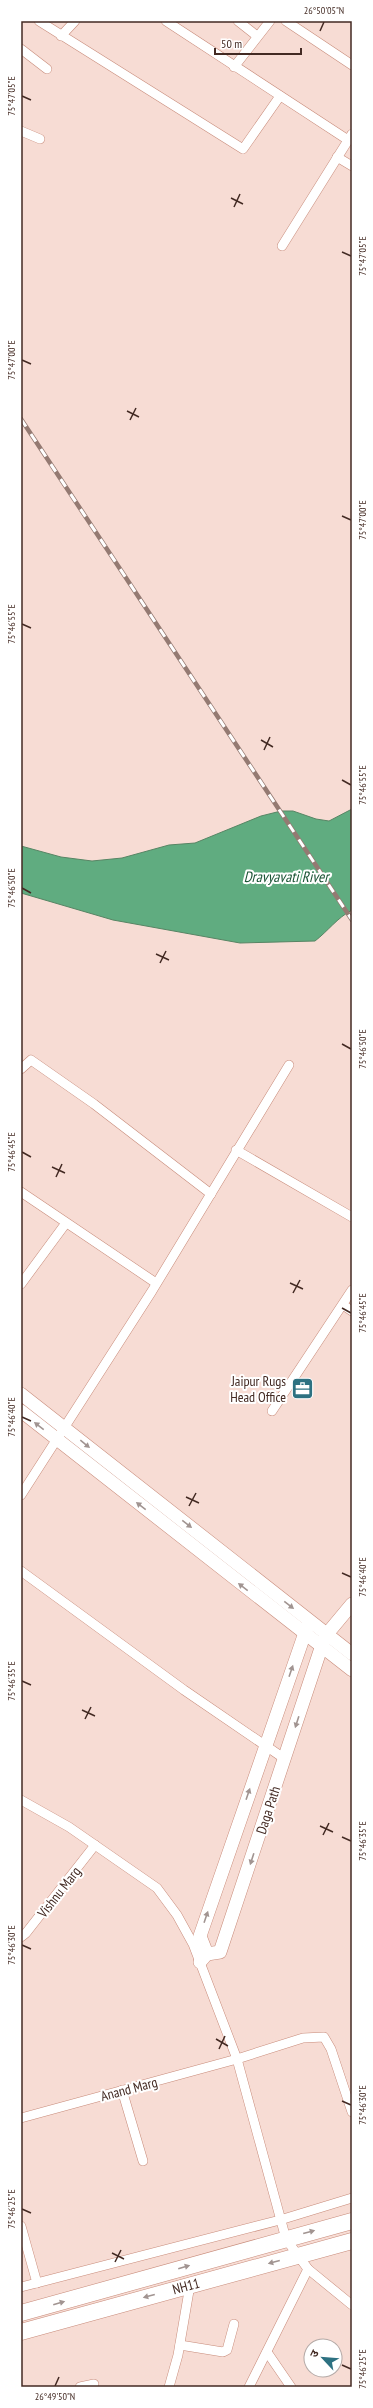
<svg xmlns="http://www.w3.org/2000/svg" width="373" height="2408" viewBox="0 0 373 2408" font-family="'PT Sans Narrow','Noto Sans Devanagari',sans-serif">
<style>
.water{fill:#60ac80;stroke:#578564}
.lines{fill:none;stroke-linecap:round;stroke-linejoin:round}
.street-casing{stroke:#c88b7a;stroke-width:10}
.secondary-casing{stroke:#c88b7a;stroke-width:14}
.highway-casing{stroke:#c88b7a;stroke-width:17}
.street{stroke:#fff;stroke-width:9}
.secondary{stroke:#fff;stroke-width:13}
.highway{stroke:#fff;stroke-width:16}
.rail-casing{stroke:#947a72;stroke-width:4.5}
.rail{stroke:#fff;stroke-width:3;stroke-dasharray:9;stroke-linecap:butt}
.oneway{fill:#a19491}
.ticks{fill:none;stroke:#432a23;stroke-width:1.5}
.labels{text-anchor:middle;stroke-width:4;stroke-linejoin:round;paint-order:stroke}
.poi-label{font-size:14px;fill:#432a23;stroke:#fff;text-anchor:end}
.street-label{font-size:14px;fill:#432a23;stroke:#fff}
.water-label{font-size:15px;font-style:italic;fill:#1a5435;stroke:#fff}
.neatline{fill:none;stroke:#432a23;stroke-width:1.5}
.ticks-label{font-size:10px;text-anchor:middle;fill:#432a23}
</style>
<rect width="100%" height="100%" fill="#f7dcd4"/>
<path class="water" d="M352 809V910C337 918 328 931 315 941L240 943 113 920 21 893V846L61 857 92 861 122 858 169 845 195 843 261 816 281 811H293L316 819 329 821Z"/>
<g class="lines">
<defs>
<g id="street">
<polyline points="39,21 243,149 280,96"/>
<polyline points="166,21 348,140"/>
<polyline points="238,21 257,36"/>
<polyline points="286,21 352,65"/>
<polyline points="61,36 75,21"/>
<polyline points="21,49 47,69"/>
<polyline points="234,67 270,21"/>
<polyline points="21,131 40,139"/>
<polyline points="337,157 352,166"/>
<polyline points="282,246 352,134"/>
<polyline points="21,1069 31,1060 94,1104 211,1194"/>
<polyline points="236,1150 352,1217"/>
<polyline points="21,1192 156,1283"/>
<polyline points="21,1284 66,1223"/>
<polyline points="343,1305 352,1311"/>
<polyline points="272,1411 352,1290"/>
<polyline points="21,1495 152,1291 289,1065"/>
<polyline points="21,1571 184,1690 285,1759"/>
<polyline points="21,1800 69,1827 157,1888 177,1915 193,1944 237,2059 286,2239 308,2269 352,2305"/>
<polyline points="21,1937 26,1933 95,1845"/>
<polyline points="122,2090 143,2161"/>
<polyline points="21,2118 237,2059 303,2038 324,2037 331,2049 352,2112"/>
<polyline points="21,2226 37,2283"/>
<polyline points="21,2287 280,2220 352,2198"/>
<polyline points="180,2345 223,2352 227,2350 234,2324"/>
<polyline points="267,2352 291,2387"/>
<polyline points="80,2387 94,2384"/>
<polyline points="169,2387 178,2355 190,2285"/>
<polyline points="249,2387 308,2269"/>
</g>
<g id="secondary">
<polyline points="21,1394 352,1654"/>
<polyline points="21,1411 352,1670"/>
<polyline points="207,1954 200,1936 307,1627"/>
<polyline points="200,1962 207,1954 220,1952 322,1645 327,1634 352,1604"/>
</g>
<g id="highway">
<polyline points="21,2313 352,2221"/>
<polyline points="21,2332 352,2241"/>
</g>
</defs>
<use href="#street" class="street-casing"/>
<use href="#secondary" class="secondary-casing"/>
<use href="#highway" class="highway-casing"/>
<use href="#street" class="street"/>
<use href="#secondary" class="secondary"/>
<use href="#highway" class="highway"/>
<defs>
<polyline id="rail" points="21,419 352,920"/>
</defs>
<use href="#rail" class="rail-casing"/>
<use href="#rail" class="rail"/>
</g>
<defs><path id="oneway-solid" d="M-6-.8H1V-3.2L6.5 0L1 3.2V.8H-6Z"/></defs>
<g class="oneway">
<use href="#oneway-solid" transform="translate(39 1426) rotate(-142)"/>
<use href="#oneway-solid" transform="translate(85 1444) rotate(39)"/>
<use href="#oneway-solid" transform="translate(141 1506) rotate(-142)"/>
<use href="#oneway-solid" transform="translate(187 1524) rotate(38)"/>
<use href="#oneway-solid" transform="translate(243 1587) rotate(-142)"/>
<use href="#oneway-solid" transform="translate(289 1605) rotate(38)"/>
<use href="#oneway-solid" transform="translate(291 1671) rotate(-71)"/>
<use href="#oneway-solid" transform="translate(297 1722) rotate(108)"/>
<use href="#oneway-solid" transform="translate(248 1794) rotate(-71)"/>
<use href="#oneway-solid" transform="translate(252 1859) rotate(108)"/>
<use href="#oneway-solid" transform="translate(206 1917) rotate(-71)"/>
<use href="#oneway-solid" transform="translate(309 2232) rotate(-15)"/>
<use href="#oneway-solid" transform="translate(274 2262) rotate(165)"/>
<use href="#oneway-solid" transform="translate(184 2267) rotate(-16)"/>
<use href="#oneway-solid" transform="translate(149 2296) rotate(165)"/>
<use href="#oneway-solid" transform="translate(59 2303) rotate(-16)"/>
</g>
<path class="ticks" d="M320 31 324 22M22 96 31 100M231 198 243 204M234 207 240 194M342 252 351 256M22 360 31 364M127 411 139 417M130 420 136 408M342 516 351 520M22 624 31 628M261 740 273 747M264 750 270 737M342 780 351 785M22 888 31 893M156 954 169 960M160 963 166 951M342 1044 351 1049M22 1152 31 1157M52 1167 65 1173M56 1177 62 1164M290 1283 303 1289M293 1293 300 1280M342 1308 351 1313M22 1417 31 1421M186 1497 199 1503M189 1506 196 1493M342 1573 351 1577M22 1681 31 1685M82 1710 95 1716M85 1719 91 1707M320 1826 333 1832M323 1835 329 1823M342 1837 351 1841M22 1945 31 1949M216 2039 228 2046M219 2049 225 2036M342 2101 351 2105M22 2209 31 2213M112 2253 124 2259M115 2262 121 2250M342 2365 351 2369M55 2386 59 2377"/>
<defs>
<symbol id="office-square" viewBox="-11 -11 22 22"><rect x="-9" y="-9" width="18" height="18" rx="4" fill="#2d7181" stroke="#fff"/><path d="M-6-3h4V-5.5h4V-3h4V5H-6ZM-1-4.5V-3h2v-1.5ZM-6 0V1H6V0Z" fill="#fff"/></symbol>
</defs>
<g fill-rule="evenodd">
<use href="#office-square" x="290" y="1376" width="25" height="25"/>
</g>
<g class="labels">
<g class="poi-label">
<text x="286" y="1386">Jaipur Rugs<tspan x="286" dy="16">Head Office</tspan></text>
</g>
<g class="street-label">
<text transform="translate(268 1810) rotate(-72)" y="5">Daga Path</text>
<text transform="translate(59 1892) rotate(-52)" y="5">Vishnu Marg</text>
<text transform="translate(129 2089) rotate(-15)" y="5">Anand Marg</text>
<text transform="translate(186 2286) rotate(-15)" y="5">NH11</text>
</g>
<g class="water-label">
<text x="286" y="882">Dravyavati River</text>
</g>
</g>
<rect width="373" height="2408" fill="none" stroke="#ffffff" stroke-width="44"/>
<g transform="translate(323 2358) rotate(296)"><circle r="19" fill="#ffffff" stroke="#b4aaa7"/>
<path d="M0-3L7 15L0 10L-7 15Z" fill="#2d7181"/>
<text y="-6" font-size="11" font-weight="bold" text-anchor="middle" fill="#432a23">उ</text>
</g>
<path d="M215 48v6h86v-6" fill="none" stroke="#432a23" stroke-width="2"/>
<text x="221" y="48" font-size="12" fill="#432a23" stroke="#ffffff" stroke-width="3" paint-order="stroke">50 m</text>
<rect x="22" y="22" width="329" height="2364" class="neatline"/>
<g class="ticks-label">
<text x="324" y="14">26°50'05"N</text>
<text transform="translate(11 96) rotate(-90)" y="4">75°47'05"E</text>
<text transform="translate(362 256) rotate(-90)" y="4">75°47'05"E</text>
<text transform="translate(11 360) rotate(-90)" y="4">75°47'00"E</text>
<text transform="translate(362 520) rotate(-90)" y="4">75°47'00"E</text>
<text transform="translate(11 624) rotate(-90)" y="4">75°46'55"E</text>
<text transform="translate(362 785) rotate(-90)" y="4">75°46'55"E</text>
<text transform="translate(11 888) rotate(-90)" y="4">75°46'50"E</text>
<text transform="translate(362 1049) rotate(-90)" y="4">75°46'50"E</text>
<text transform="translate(11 1152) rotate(-90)" y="4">75°46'45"E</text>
<text transform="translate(362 1313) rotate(-90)" y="4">75°46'45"E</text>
<text transform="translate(11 1417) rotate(-90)" y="4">75°46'40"E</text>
<text transform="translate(362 1577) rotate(-90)" y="4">75°46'40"E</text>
<text transform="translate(11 1681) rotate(-90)" y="4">75°46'35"E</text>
<text transform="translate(362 1841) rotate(-90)" y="4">75°46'35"E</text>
<text transform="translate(11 1945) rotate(-90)" y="4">75°46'30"E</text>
<text transform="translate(362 2105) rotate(-90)" y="4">75°46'30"E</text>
<text transform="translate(11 2209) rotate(-90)" y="4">75°46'25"E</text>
<text transform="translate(362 2369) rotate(-90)" y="4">75°46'25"E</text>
<text x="55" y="2400">26°49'50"N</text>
</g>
</svg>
